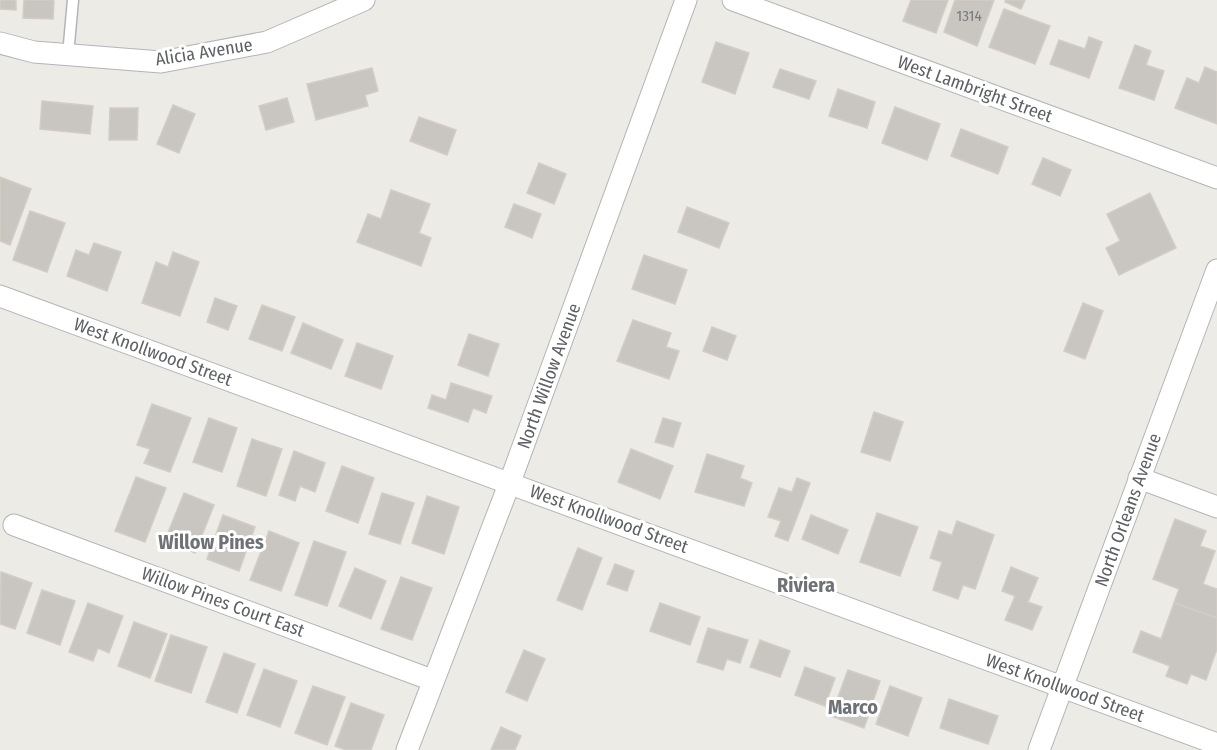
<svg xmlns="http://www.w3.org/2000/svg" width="1217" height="750" viewBox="0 0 1217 750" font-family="'Fira Sans Condensed',sans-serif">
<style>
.building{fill:#c9c6c2;stroke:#d2cdc4;stroke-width:1.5}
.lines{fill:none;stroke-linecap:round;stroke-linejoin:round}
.lane-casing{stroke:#b2b5b8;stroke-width:13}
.street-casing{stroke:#b2b5b8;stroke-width:23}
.lane{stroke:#fff;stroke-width:10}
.street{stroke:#fff;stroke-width:21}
.labels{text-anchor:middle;stroke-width:6;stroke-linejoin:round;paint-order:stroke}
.number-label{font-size:15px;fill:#787a7c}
.street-label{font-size:18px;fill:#5d6064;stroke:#fff}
.neighbourhood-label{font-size:20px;font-weight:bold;fill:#6e7276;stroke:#fff}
</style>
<rect width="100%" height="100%" fill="#edebe5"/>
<g class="building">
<polygon points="0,0 16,0 16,10 0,9"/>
<polygon points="24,0 54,0 53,19 23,18"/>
<polygon points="911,0 948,0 936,33 903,21"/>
<polygon points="955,0 994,0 977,46 944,32"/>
<polygon points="1006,0 1025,0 1021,9 1005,2"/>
<polygon points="1004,9 1050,26 1035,64 989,47"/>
<polygon points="1089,37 1102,42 1089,78 1050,64 1059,40 1085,49"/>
<polygon points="716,42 749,53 735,94 702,82"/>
<polygon points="1135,45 1151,51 1146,65 1164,71 1154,100 1119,88"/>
<polygon points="1205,67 1217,72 1217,124 1175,108 1187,78 1199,83"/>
<polygon points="372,68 378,91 365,95 368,106 316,120 307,84"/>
<polygon points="780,69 816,81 809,99 773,87"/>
<polygon points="838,89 875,102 867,128 829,116"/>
<polygon points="287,98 294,122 266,130 259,106"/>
<polygon points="42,101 93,106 90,134 40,129"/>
<polygon points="173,105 195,114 179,153 157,144"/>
<polygon points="895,107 940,124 927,160 882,143"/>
<polygon points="110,108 138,108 137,140 109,140"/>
<polygon points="419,117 456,130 447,155 410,141"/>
<polygon points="961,129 1008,147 998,174 951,156"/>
<polygon points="1043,158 1071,170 1060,196 1032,184"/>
<polygon points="539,163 566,174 554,204 527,193"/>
<polygon points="0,177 31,189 10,245 0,241"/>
<polygon points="391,190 430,204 419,233 431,238 421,266 357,242 368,214 381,219"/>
<polygon points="1150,193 1176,248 1119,275 1106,248 1120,241 1107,214"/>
<polygon points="514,204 541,214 532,238 505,227"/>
<polygon points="687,207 729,223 719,248 678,232"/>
<polygon points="30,211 65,223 47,272 13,260"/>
<polygon points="94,243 121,252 107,291 67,276 76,250 89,255"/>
<polygon points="173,252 199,262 180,316 142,303 156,262 168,267"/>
<polygon points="644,255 687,270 675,304 632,289"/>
<polygon points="215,298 237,306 228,330 207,322"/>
<polygon points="1083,303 1103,311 1085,359 1064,351"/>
<polygon points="262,305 295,317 282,351 249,339"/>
<polygon points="633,320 671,333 666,347 679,351 669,379 617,361"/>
<polygon points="303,323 343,340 331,369 291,353"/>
<polygon points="712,327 736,336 727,360 703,351"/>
<polygon points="469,334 499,344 488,376 458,365"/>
<polygon points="357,343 393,356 381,389 345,376"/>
<polygon points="451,383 492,396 486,413 473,408 468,422 428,408 432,395 446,400"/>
<polygon points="152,404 191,418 170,472 144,463 150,449 137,445"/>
<polygon points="874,412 903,422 890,461 861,452"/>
<polygon points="209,418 237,428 222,472 193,462"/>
<polygon points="663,418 681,423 673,447 655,442"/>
<polygon points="252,439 282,449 266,496 237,486"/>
<polygon points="631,449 673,466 660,499 618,482"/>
<polygon points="294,451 325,463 315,492 300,486 295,501 279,495"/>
<polygon points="707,454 744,466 740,478 752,483 744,506 695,492"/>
<polygon points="342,466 374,478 358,523 326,511"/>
<polygon points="136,477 166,488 145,542 115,531"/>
<polygon points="797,478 810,483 788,541 775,536 781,521 768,517 779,488 792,492"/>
<polygon points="184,493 214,505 195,553 165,540"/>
<polygon points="382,493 414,503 400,544 369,534"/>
<polygon points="427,496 459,507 444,554 412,543"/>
<polygon points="877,513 918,527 900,576 860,562"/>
<polygon points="223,515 255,527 239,571 207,559"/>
<polygon points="811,515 848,530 838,554 802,539"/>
<polygon points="1175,519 1206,531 1200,546 1215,551 1203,584 1217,589 1217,618 1174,603 1179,589 1153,579"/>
<polygon points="957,521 994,535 975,589 963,585 958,599 933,590 942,562 930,558 939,531 952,535"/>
<polygon points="269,531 299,543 281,591 250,580"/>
<polygon points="314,541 346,552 327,606 295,595"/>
<polygon points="578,548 602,558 582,610 557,600"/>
<polygon points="615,564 634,571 627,591 607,584"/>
<polygon points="1011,567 1038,578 1028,602 1042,607 1032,630 1005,620 1015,596 1002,591"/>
<polygon points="355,568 386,581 371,619 339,606"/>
<polygon points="1,572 32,583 15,629 0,624"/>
<polygon points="401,577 432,588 412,640 381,629"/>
<polygon points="42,590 75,601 60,645 27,633"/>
<polygon points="88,603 123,616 109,653 98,648 93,661 69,652"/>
<polygon points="660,603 700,617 690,645 650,631"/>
<polygon points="1174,603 1217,618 1217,649 1206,680 1191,674 1187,684 1166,676 1170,666 1133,652 1141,631 1161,639"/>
<polygon points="134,622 167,634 150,678 118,666"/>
<polygon points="708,628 748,640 740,663 727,659 723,670 697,662"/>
<polygon points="171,635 207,647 191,693 155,681"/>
<polygon points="760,640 790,651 780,677 750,667"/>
<polygon points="524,650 545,659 527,701 506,692"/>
<polygon points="224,653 255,664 237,713 206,702"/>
<polygon points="805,667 835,678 825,706 795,695"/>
<polygon points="264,669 297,681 280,727 247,715"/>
<polygon points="848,670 880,681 864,728 831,716"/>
<polygon points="313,686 345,697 327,745 295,733"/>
<polygon points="890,686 922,698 908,736 876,724"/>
<polygon points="949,699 998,716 988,744 940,728"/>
<polygon points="351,703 384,715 371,750 346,750 335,746"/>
<polygon points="501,727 521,736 515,750 491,750"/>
</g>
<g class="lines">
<defs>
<polyline id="lane" points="68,55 73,0"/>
<g id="street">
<polyline points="733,0 1217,178"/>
<polyline points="0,43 34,52 161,62 267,42 364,0"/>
<polyline points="0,296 1217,744"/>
<polyline points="1139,478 1217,507"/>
<polyline points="14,525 432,680"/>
<polyline points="407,750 510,482 686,0"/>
<polyline points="1039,750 1217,270"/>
</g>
</defs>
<use href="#lane" class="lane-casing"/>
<use href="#street" class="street-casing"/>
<use href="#lane" class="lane"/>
<use href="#street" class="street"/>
</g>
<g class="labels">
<g class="number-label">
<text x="969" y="21">1314</text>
</g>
<g class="street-label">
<text transform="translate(204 52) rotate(-9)" y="6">Alicia Avenue</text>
<text transform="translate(975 89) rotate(20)" y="6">West Lambright Street</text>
<text transform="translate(153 352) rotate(20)" y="6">West Knollwood Street</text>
<text transform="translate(549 376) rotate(-70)" y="6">North Willow Avenue</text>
<text transform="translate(1128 510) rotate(-70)" y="6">North Orleans Avenue</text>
<text transform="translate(609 519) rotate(20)" y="6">West Knollwood Street</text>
<text transform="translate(223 602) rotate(20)" y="6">Willow Pines Court East</text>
<text transform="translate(1065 688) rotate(20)" y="6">West Knollwood Street</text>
</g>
<g class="neighbourhood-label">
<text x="211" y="549">Willow Pines</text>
<text x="806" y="592">Riviera</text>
<text x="853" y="714">Marco</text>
</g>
</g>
</svg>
